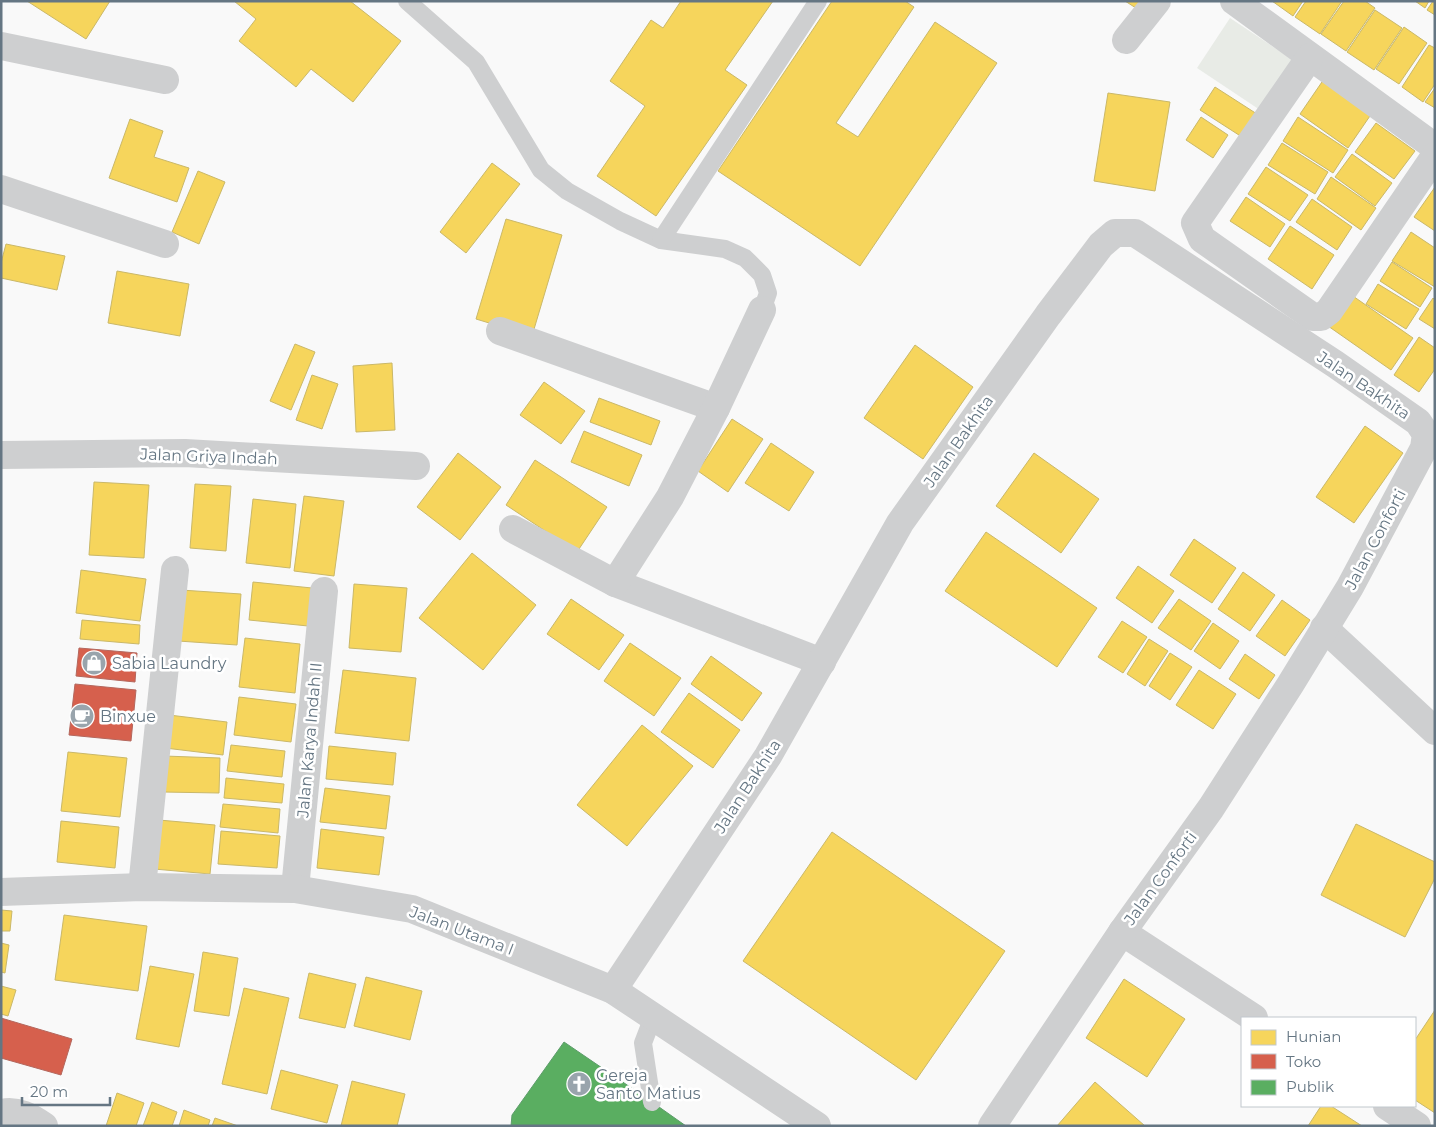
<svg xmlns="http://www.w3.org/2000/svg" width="1436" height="1127" viewBox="0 0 1436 1127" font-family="Montserrat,sans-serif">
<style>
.green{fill:#e8ebe6}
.homes{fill:#f6d55c;stroke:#cab868}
.shops{fill:#d6604d;stroke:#b4675d}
.public{fill:#5aae61;stroke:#5d9d6b}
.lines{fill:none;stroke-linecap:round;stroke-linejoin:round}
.service{stroke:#cecfd0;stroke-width:18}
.minor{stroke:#cecfd0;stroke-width:28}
.labels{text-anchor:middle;stroke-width:5;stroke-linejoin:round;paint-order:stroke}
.street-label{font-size:16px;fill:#657683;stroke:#fff}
.poi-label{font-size:16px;fill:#657683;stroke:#fff;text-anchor:start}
</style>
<rect width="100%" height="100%" fill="#f9f9f9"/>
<polygon class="green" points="1230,18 1296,62 1263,112 1197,68"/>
<g class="homes">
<polygon points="27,1 110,1 86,39"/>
<polygon points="234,1 350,1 401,41 353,102 311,69 296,87 239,41 256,19"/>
<polygon points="681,1 773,1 725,70 747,85 656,216 597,176 645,106 610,81 651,20 663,28"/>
<polygon points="832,1 905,1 914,7 836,123 858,137 935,22 997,63 860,266 718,171"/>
<polygon points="1125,1 1145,1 1139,10"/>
<polygon points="1272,1 1303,1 1293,16"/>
<polygon points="1306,1 1342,1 1320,34 1295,17"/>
<polygon points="1344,1 1365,1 1375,8 1346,51 1321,34"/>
<polygon points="1415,1 1429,1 1425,8"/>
<polygon points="1433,1 1435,1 1435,15 1427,10"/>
<polygon points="1375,10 1402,28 1374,70 1347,52"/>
<polygon points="1404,27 1427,43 1399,84 1376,69"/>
<polygon points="1429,45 1435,48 1435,84 1423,102 1402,87"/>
<polygon points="1324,79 1372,113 1348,148 1300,114"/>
<polygon points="1215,87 1257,114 1242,137 1200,110"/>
<polygon points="1435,88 1435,108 1425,102"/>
<polygon points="1108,93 1170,102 1155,191 1094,181"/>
<polygon points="1201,117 1228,135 1213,158 1186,140"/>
<polygon points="1298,117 1348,150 1333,173 1283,141"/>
<polygon points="130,119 163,131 154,157 189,168 177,202 109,178"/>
<polygon points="1376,123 1415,151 1394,179 1355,152"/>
<polygon points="1282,143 1328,172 1315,194 1268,165"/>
<polygon points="1352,154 1392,183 1375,206 1335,177"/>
<polygon points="492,163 520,184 466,253 440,232"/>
<polygon points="1266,167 1308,195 1290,221 1248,194"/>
<polygon points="198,171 225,182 199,244 172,232"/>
<polygon points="1331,177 1376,208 1361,230 1317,199"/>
<polygon points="1435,187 1435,231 1414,217"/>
<polygon points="1246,197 1285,224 1270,247 1230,221"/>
<polygon points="1312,199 1352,227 1337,250 1296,222"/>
<polygon points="506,219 562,235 532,336 476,319"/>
<polygon points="1290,226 1334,255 1312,289 1268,259"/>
<polygon points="1411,232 1435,248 1435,287 1392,261"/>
<polygon points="6,244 65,256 57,290 1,278 1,263"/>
<polygon points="1392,262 1432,288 1420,307 1380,281"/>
<polygon points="117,271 189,284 180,336 108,323"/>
<polygon points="1378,284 1419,309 1406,329 1366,304"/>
<polygon points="1350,294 1413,338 1391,370 1328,326"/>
<polygon points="1433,298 1435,300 1435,329 1419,319"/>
<polygon points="1419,337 1435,348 1435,369 1419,392 1394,375"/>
<polygon points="295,344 315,352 291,410 270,401"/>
<polygon points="915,345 973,387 923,459 864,418"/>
<polygon points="392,363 395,430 356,432 353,366"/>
<polygon points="312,375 338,384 322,429 296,420"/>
<polygon points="544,382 585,411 561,444 520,415"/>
<polygon points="599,398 660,421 651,445 590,422"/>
<polygon points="732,419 763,439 728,492 698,471"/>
<polygon points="1365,426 1403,453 1354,523 1316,497"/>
<polygon points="584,431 642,455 629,486 571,462"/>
<polygon points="771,443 814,472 789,511 745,483"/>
<polygon points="458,453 501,487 460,540 417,507"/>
<polygon points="1034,453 1099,499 1061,553 996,506"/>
<polygon points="535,460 607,507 577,552 506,505"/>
<polygon points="94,482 149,485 144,558 89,555"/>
<polygon points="195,484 231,486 226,551 190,548"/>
<polygon points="304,496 344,501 334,576 294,571"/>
<polygon points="253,499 296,504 290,568 246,563"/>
<polygon points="986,532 1097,608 1057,667 945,591"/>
<polygon points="1194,539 1236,568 1212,603 1170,575"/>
<polygon points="472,553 536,605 483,670 419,618"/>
<polygon points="1138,566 1174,591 1152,623 1116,598"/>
<polygon points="81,570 146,579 140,621 76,613"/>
<polygon points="1243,572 1275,595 1250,631 1218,609"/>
<polygon points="253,582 312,588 308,626 249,620"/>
<polygon points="354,584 407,588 401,652 349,648"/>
<polygon points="181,590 241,594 237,645 178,641"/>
<polygon points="571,599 624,635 599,670 547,634"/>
<polygon points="1179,599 1211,621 1191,650 1158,628"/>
<polygon points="1282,600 1310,620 1285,656 1256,636"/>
<polygon points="82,620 140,625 139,644 80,639"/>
<polygon points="1122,621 1147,637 1123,673 1098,657"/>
<polygon points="1213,623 1239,641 1220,669 1194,651"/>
<polygon points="245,638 300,644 295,693 239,687"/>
<polygon points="1149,639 1168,651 1145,686 1127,674"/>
<polygon points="630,643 681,678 654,716 604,681"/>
<polygon points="1170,653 1192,667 1170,700 1149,686"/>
<polygon points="1245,654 1275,675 1259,699 1229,679"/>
<polygon points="711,656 762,693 742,721 691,684"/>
<polygon points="343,670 416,678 409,741 335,733"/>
<polygon points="1199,670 1236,694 1213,729 1176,705"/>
<polygon points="689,693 740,730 713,768 661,732"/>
<polygon points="239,697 296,704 291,742 234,735"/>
<polygon points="169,715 227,722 223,755 165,748"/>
<polygon points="642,725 693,766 627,846 577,805"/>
<polygon points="231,745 285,751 282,777 227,771"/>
<polygon points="329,746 396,753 393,785 326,779"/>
<polygon points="68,752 127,758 120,817 61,811"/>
<polygon points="164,756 220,758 219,793 163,792"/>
<polygon points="226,778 284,784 282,803 224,798"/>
<polygon points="325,788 390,796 386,829 320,822"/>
<polygon points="223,804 280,809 278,833 220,827"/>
<polygon points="159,820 215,825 210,874 154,869"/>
<polygon points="61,821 119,827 115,868 57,862"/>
<polygon points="1356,824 1435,862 1435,878 1405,937 1321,895"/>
<polygon points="321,829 384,837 379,875 317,868"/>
<polygon points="221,831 280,836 277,868 218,864"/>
<polygon points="832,832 1005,951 916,1080 743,961"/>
<polygon points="1,910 12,911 10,931 1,931"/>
<polygon points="64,915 147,926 138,991 55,980"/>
<polygon points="1,943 9,945 5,973 1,972"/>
<polygon points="203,952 238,958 229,1016 194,1011"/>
<polygon points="150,966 194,974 179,1047 136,1039"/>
<polygon points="309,973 356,984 345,1028 299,1018"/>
<polygon points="366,977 422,991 410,1040 354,1026"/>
<polygon points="1124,979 1185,1019 1147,1077 1086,1038"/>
<polygon points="1,986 16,990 8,1016 1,1014"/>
<polygon points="244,988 289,998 267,1094 222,1084"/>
<polygon points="1435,1010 1435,1113 1415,1100 1415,1040"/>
<polygon points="281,1070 338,1085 327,1123 271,1109"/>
<polygon points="352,1081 405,1094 397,1126 341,1126"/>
<polygon points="1095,1082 1145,1126 1057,1126"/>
<polygon points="117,1093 144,1103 136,1126 106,1126"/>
<polygon points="152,1102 177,1112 172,1126 143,1126"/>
<polygon points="1321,1106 1331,1106 1362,1126 1308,1126"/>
<polygon points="184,1110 210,1120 208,1126 179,1126"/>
<polygon points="215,1118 238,1126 212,1126"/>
</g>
<g class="shops">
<polygon points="79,648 137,653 135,682 76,676"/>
<polygon points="75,684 136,690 131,741 69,735"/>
<polygon points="1,1018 72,1039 61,1075 1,1058"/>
</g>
<polygon class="public" points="564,1042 652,1102 686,1126 511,1126 512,1115"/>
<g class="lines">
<g class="service">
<polyline points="407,1 476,62 541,170 567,191 620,221 661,240 725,249 745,258 762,275 768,293 762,310"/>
<polyline points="661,240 818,1"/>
<polyline points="652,1102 643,1043 653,1017"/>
</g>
<g class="minor">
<polyline points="1234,1 1435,147"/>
<polyline points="1126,40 1157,1"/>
<polyline points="1,46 165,80"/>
<polyline points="1310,57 1195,223 1202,239 1313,317 1321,317 1329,311 1435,156"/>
<polyline points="1,189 165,244"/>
<polyline points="500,331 716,408"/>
<polyline points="1,455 185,453 416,466"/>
<polyline points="513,529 615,583 822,662"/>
<polyline points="615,583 670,497 716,408 762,310"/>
<polyline points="1324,628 1435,731"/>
<polyline points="142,887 175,570"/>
<polyline points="295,889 324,591"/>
<polyline points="1,892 142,887 295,889 412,909 613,990 817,1126"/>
<polyline points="1122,932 1254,1018"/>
<polyline points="613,990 768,756 900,523 1048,315 1101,245 1115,233 1135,233 1335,364 1418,422 1426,434 1424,448 1350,587 1290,685 1211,808 1122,932 992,1126"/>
<polyline points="1387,1106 1417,1126"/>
<path d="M1 1113C17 1109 31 1117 44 1126"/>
</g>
</g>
<defs>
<symbol id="shop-disc" viewBox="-11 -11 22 22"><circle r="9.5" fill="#99a4ac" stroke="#fff"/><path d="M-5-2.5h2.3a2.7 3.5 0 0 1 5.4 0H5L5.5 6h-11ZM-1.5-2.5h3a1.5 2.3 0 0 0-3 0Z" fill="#fff"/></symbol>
<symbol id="cafe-disc" viewBox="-11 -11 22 22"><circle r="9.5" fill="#99a4ac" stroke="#fff"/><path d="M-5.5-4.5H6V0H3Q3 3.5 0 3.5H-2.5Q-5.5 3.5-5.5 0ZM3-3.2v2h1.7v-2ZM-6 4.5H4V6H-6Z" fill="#fff"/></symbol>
<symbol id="church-disc" viewBox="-11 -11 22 22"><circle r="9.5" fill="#99a4ac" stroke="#fff"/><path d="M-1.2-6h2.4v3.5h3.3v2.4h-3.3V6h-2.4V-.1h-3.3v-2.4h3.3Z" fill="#fff"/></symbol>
</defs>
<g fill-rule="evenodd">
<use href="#shop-disc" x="80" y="649" width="28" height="28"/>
<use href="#cafe-disc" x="68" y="702" width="28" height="28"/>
<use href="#church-disc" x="565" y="1070" width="28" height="28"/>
</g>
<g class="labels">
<g class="street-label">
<text transform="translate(1364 385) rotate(34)" y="6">Jalan Bakhita</text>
<text transform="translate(958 441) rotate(-55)" y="6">Jalan Bakhita</text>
<text transform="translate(209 456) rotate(2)" y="6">Jalan Griya Indah</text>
<text transform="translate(1375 539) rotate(-62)" y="6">Jalan Conforti</text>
<text transform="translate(309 740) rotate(-85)" y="6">Jalan Karya Indah II</text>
<text transform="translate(747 786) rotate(-57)" y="6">Jalan Bakhita</text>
<text transform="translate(1160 878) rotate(-54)" y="6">Jalan Conforti</text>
<text transform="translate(462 930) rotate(21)" y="6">Jalan Utama I</text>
</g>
<g class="poi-label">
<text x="112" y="669">Sabia Laundry</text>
<text x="100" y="722">Binxue</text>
<text x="596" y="1081">Gereja<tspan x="596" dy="18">Santo Matius</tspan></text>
</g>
</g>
<rect width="1436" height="1127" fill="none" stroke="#657683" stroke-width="5"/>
<rect x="1241" y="1017" width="175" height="90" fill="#ffffff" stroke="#c1c8cd"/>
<rect x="1251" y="1030" width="25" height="15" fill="#f6d55c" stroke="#c1c8cd"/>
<text x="1286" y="1042" font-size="15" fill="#657683">Hunian</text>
<rect x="1251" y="1054" width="25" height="15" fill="#d6604d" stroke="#c1c8cd"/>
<text x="1286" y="1067" font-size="15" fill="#657683">Toko</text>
<rect x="1251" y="1080" width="25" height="15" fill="#5aae61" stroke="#c1c8cd"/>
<text x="1286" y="1092" font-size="15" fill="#657683">Publik</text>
<path d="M22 1097v8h88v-8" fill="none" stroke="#657683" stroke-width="2.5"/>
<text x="30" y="1097" font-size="15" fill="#657683" stroke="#ffffff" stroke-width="4" paint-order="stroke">20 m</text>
</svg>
